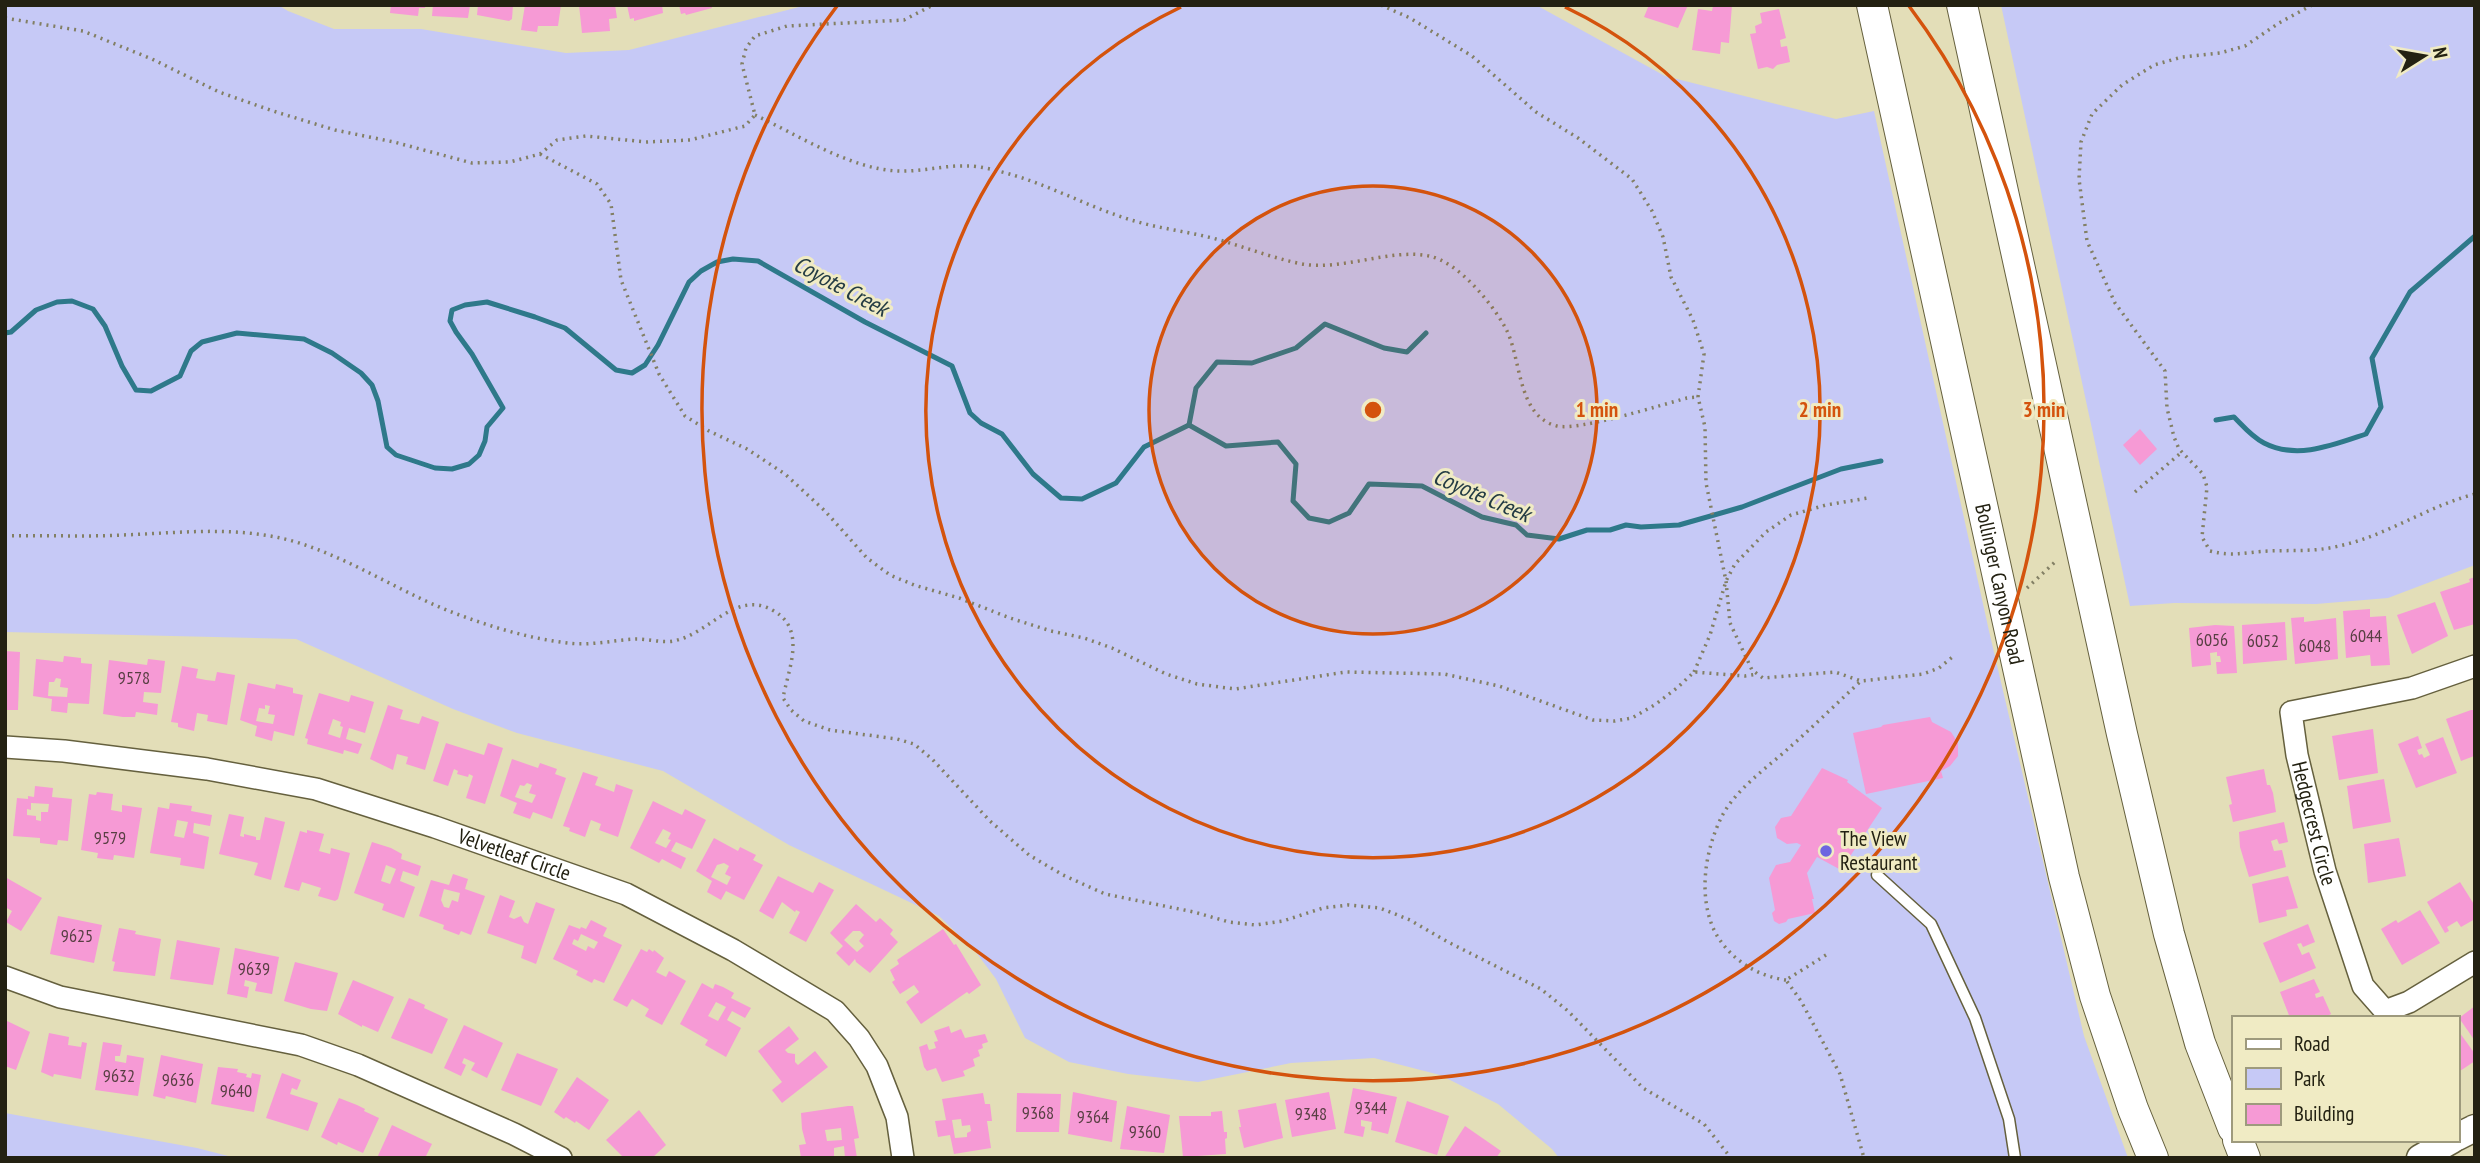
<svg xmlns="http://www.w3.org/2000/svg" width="2480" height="1163" viewBox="0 0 2480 1163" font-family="'PT Sans Narrow',sans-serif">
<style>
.green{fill:#c6c9f6}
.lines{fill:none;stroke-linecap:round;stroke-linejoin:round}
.stream{stroke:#2e798a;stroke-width:5}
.building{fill:#f69ad5;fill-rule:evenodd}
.service-casing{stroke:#65603e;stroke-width:13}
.minor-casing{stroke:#65603e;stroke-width:24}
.tertiary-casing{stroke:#65603e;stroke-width:29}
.secondary-casing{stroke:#65603e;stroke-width:32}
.path{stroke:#827f64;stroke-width:3.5;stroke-dasharray:2 5;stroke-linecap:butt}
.service{stroke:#fff;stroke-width:10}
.minor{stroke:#fff;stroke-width:21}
.tertiary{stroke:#fff;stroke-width:26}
.secondary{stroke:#fff;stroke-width:30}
.ring{fill:none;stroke:#d4530d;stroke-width:3.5}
.poi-dot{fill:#6d66e0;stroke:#f0ebc4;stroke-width:2.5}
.labels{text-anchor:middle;stroke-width:6;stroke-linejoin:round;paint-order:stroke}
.number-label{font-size:18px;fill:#583f43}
.street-label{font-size:21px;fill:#232112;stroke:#f0ebc4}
.poi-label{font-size:21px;fill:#232112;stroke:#f0ebc4;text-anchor:start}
.water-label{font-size:23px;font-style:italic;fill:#243c44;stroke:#f0ebc4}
.centre{fill:#d4530d;stroke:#f0ebc4;stroke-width:3.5}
.ring-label{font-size:21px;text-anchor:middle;font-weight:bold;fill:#d4530d;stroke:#f0ebc4;stroke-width:6;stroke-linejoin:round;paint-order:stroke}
</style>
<rect width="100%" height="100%" fill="#e3deb8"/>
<g class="green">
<polygon points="5,5 278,5 288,11 334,29 421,29 566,53 629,50 807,5 1536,5 1665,76 1836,119 1874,111 1989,631 2084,1036 2128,1158 1559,1158 1552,1149 1498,1104 1440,1075 1374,1058 1291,1063 1198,1082 1128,1074 1069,1062 1025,1038 996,979 975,951 939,916 789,845 663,771 517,733 453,709 296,639 5,632"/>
<polygon points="2001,5 2475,5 2475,565 2388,598 2316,604 2174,603 2130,606"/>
<polygon points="5,1113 197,1148 236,1158 5,1158"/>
</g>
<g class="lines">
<g class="stream">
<polyline points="5,333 11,332 36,310 57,302 72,301 93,309 105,326 122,366 136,390 151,391 180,376 191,351 202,342 237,333 304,339 332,353 361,373 372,385 378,401 387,447 396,455 435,468 452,469 469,464 479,455 485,441 487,427 503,408 472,354 456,332 450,321 452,310 465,305 487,302 535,317 565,328 616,370 632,373 645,365 658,345 689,282 701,271 717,262 733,259 758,261 865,322 952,366 970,413 981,423 1002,434 1033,474 1061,498 1082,499 1116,483 1144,447 1189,425"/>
<path d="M2216 420 2234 417C2243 426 2252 437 2264 443 2297 460 2333 445 2366 434L2381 407 2372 358 2410 292 2475 236"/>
<polyline points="1189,425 1226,446 1278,442 1296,464 1293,501 1309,518 1329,522 1349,513 1369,484 1422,486 1482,517 1516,525 1527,535 1559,539 1587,530 1610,530 1626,525 1641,527 1679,525 1742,507 1841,469 1881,461"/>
<polyline points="1189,425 1196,388 1217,362 1252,363 1296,348 1325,324 1384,348 1407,352 1426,333"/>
</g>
</g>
<g class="building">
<polygon points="391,5 425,5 425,8 419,8 418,16 390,13"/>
<polygon points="433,5 470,5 468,18 432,16"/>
<polygon points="478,5 513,5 512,19 509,21 477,15"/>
<polygon points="525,5 561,5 558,26 538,26 537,32 521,30"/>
<polygon points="579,5 615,5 617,18 609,19 610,31 582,33"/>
<polygon points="627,5 662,5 663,13 634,21 634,18 630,19"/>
<polygon points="679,5 711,5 712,8 686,15 685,13 681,14"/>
<polygon points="1649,5 1688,5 1678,28 1644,17"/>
<polygon points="1732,5 1729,43 1721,42 1720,54 1692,50 1698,9 1712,11 1713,6"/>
<polygon points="1779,9 1786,38 1780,40 1781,47 1787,46 1790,62 1777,65 1773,69 1767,67 1758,69 1750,34 1756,33 1755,26 1762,23 1760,13"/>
<polygon points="2140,429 2157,449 2140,465 2123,445"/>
<polygon points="2475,577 2475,624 2454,630 2440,592 2470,582 2469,579"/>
<polygon points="2435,602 2448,636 2412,654 2397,615"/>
<polygon points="2370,609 2370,617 2386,616 2390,665 2371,666 2370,655 2346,658 2343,611"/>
<polygon points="2304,617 2304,622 2336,618 2338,659 2295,664 2291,618"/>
<polygon points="2285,622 2287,660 2243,664 2242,625"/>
<polygon points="2215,625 2234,626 2237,673 2217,674 2216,662 2221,662 2220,656 2217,656 2217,652 2210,653 2211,665 2192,667 2189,628"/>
<polygon points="5,651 20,652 18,710 5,710"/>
<path d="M64 656 81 658V663L92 664 89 704 68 703 67 713 51 711 52 699 33 696 36 659 63 662ZM56 678 61 679 60 687 68 688 67 697 48 696 49 682H54Z"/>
<polygon points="148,659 165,661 161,693 144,692 143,702 158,704 157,715 136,712 135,717 123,717 103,714 109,660 147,665"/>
<polygon points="182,666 198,669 196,678 206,680 215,681 217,672 235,675 227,725 207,721 208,715 197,713 194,731 178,727 178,723 171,722"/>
<path d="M248 683 275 689 276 684 293 688V693L303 695 294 736 274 731 272 741 255 736 257 726 240 720ZM265 705 270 706 268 714 275 715 273 724 256 721 259 708 265 709Z"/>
<path d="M319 693 349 702 351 695 374 702 365 733 349 728 346 739 362 744 358 754 344 750 343 754 307 744 308 739 305 738ZM333 719 341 722 340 726 343 727 340 738 328 734Z"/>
<polygon points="388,705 403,710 400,719 419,724 422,716 439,722 425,770 406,764 408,757 397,754 393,770 370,759"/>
<polygon points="2471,710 2475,710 2475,753 2474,756 2461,761 2446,719"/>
<polygon points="1930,717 1932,722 1951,732 1958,743 1958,756 1950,766 1941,771 1943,778 1866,794 1853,733 1881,727 1883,725"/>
<polygon points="2373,729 2378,773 2339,780 2332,736"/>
<polygon points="2418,736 2422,748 2417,750 2419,755 2422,754 2424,758 2430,755 2425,744 2443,737 2457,773 2416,788 2398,744"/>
<polygon points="446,743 484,755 488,743 503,748 485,804 466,798 473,776 469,774 468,777 457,774 458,771 454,769 448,786 433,781"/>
<path d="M512 759 538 768 540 763 557 769 555 774 566 778 552 819 533 812 530 819 513 813 517 803 500 796ZM527 783 532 785 529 793 536 795 532 803 515 797 520 785 524 786Z"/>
<polygon points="1822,768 1848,780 1847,782 1882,808 1841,870 1817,857 1807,873 1814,899 1812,899 1815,913 1788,919 1786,922 1779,924 1774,921 1772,913 1775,910 1769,878 1776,865 1790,862 1801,845 1797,843 1787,844 1777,838 1775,827 1781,818 1791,816"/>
<polygon points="2264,769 2267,785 2270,785 2273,793 2276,812 2233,822 2229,805 2232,804 2226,777"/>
<polygon points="583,772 598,777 595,785 614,792 616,784 633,790 618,837 599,830 601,824 591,820 585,837 569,831 570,828 563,826"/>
<polygon points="2384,779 2391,822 2353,829 2347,786"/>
<path d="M35 786 53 788 52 797 72 799 68 841 58 840 57 845 40 843V838L13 836 17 798 28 799V796L34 797ZM31 803 49 804 48 812H41V821L36 820V816L27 815V809L31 810Z"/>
<polygon points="97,792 113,794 111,810 122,812 122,805 142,808 134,858 114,855 113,860 97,858 98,853 81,850 89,794 96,795"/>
<path d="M653 801 682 815 685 809 706 820 692 849 676 842 671 851 686 858 681 869 662 859 659 863 630 848ZM663 829 671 833 668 839 671 840 666 848 655 843Z"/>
<path d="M170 803 192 806 191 811 212 815 210 826 194 823 193 833 209 837 204 869 180 865 181 858 150 853 158 807 169 809ZM177 820 188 822 184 838 174 836Z"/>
<polygon points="229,814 244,817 240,836 244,837 244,834 256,837 256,840 260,840 265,817 285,822 271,880 254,875 258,863 219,854"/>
<polygon points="2284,822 2288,842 2279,844 2277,839 2271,841 2274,851 2282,850 2286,867 2249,877 2240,847 2239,832"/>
<polygon points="307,830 324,834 319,851 330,854 331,848 350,853 338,899 335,901 318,896 321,888 302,882 299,891 284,887 300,831 307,833"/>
<path d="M714 838 738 851 740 847 756 855 753 860 763 865 744 900 726 891 721 900 707 892 712 881 696 871ZM724 863 729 866 725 874 731 877 727 885 711 877 717 865Z"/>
<polygon points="2399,838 2406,876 2368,883 2364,844"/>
<path d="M372 842 391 848 402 854 401 859 421 866 418 876 403 871 400 881 415 887 404 918 382 910 384 904 354 893ZM386 865 396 869 390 884 381 881Z"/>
<path d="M453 874 468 879 465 889 485 896 471 935 461 931 459 935 443 929 444 925 419 916 431 880 449 885ZM444 889 460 893 458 902 452 900 449 908 444 907 441 900Z"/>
<polygon points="778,876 813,893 819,882 834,890 806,942 789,933 800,912 796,910 795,912 782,902 773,919 759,911"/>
<polygon points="2288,876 2298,908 2286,910 2287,916 2259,923 2252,884"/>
<polygon points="5,877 42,898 21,931 6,922 12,911 5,907"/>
<polygon points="2460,882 2475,906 2475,919 2461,927 2457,921 2447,927 2449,931 2445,933 2427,902"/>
<polygon points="500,895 515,901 509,917 514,919 521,916 524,922 528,924 536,902 555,909 536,964 521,958 524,946 487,933"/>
<path d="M856 904 876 922 880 918 893 930 890 934 898 942 870 973 856 962 855 959 849 966 836 953 843 946 830 933ZM853 931H860L864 935 859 941 864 946 857 952 844 940Z"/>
<polygon points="2420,910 2440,943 2402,965 2381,929 2396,920 2398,923"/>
<polygon points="58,916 102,925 94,963 50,954"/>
<path d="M591 920 607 928 603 936 622 945 604 983 594 979 592 983 576 975 578 971 553 959 569 925 580 929 581 927 586 929ZM581 934 598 942 594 949 588 946 586 951 572 944 574 939 578 941Z"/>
<polygon points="2308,924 2315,942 2303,947 2301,943 2297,944 2302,955 2309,952 2316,968 2280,983 2263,943"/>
<polygon points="119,928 136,931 135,934 161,939 155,976 113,971 115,962 112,961"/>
<polygon points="943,929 954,945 956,944 981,985 969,994 967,992 921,1024 906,1002 919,992 914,985 900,994 892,982 895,980 890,970 899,964 897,960"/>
<polygon points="177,940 220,948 213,985 170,979"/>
<polygon points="235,948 279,957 272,994 255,991 257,983 245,980 244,986 249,987 247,998 227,994"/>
<polygon points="641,949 647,952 649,949 653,952 654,950 664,958 656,972 666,977 669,971 686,981 662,1025 645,1016 649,1009 632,999 627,1007 613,1000"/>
<polygon points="295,962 338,973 327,1011 311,1009 284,1001"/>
<polygon points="2314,979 2320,992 2315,994 2316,998 2323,996 2331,1014 2323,1018 2290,1018 2280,992"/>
<polygon points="353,980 394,997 378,1032 362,1025 362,1027 338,1014"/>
<path d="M702 983 713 989 715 984 723 987 734 993 731 998 751 1008 745 1018 732 1011 727 1020 741 1028 726 1057 705 1045 708 1040 680 1024ZM716 1002 726 1007 718 1021 708 1016Z"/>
<polygon points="409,998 425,1005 424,1008 448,1019 432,1054 391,1038"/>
<polygon points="2475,1006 2475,1041 2459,1018"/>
<polygon points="5,1020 30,1032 16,1070 5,1066"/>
<polygon points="464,1025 503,1043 487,1078 471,1070 475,1063 464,1058 462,1063 466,1065 461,1076 444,1068"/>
<polygon points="789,1026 799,1039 785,1050 788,1053 795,1054 795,1062 798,1065 815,1051 828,1067 782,1103 772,1090 782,1082 758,1051"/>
<polygon points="949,1026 951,1033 961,1029 965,1038 985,1034 988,1042 982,1044 983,1048 978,1050 980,1056 973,1059 975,1066 963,1071 965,1076 942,1082 936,1068 927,1071 924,1067 919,1047 927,1044 929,1050 936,1048 934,1042 938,1041 934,1031"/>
<polygon points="2457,1029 2475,1054 2475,1061 2457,1073"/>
<polygon points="49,1033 69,1037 68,1045 81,1047 82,1042 87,1043 81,1079 54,1074 53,1077 41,1072"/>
<polygon points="103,1042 122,1045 120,1056 115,1056 115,1061 126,1063 127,1055 144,1058 138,1096 95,1090"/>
<polygon points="517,1053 558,1069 541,1106 501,1090"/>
<polygon points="161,1055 203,1064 196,1103 166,1096 165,1099 153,1096"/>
<polygon points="218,1067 238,1069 237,1072 247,1074 246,1077 251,1078 252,1073 261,1075 254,1112 211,1104"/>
<polygon points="282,1073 301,1080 297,1090 292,1088 290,1094 318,1103 308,1131 266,1118"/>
<polygon points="577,1077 609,1100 589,1130 576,1121 575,1123 566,1117 564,1119 554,1112"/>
<polygon points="1353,1088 1397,1097 1388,1134 1371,1130 1372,1122 1361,1120 1361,1126 1365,1127 1363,1137 1344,1133"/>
<polygon points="1073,1092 1117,1101 1112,1142 1068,1134"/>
<polygon points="1329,1092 1336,1129 1292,1137 1285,1100"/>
<path d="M983 1093 985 1104H990L992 1121H987L991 1148 954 1154 950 1135 938 1137 935 1121 946 1120 942 1099ZM961 1119 962 1126 970 1125 971 1131 967 1133V1137L955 1138 952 1120Z"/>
<polygon points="1017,1093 1061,1094 1059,1132 1016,1132"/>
<polygon points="339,1098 357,1105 365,1109 364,1111 379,1118 363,1153 338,1142 337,1145 321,1137"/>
<polygon points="1407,1101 1449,1116 1437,1155 1395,1142"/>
<polygon points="1276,1103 1283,1138 1244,1148 1239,1127 1241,1127 1238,1110"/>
<path d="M848 1106H853L859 1138 854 1139 857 1158H845L844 1146 834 1148V1158H801L799 1145 806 1144 802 1129 801 1113ZM841 1128 842 1140 827 1141 825 1130Z"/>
<polygon points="1127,1106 1170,1115 1164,1153 1120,1149"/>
<polygon points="639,1110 666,1145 652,1158 624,1158 606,1140"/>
<polygon points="1222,1111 1224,1132 1227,1132 1227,1138 1225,1139 1226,1154 1183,1157 1179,1116 1211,1116 1211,1112"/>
<polygon points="392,1125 432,1144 425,1158 377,1158"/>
<polygon points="1465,1126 1501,1151 1496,1158 1444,1158"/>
</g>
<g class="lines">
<defs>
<polyline id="service" points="1877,875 1931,924 1975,1018 2009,1119 2015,1158"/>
<g id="minor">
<path id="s1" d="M2475 666 2412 688 2291 712 2297 755 2325 871 2363 986 2385 1011 2409 1002 2475 962"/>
<path id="s2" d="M5 747 64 751 207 769 316 789 435 827 626 894 733 950 835 1011 859 1038 877 1066 897 1117 903 1158"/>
<polyline points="5,977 60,997 301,1045 358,1065 514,1134 561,1158"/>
</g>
<g id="tertiary">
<polyline points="2457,1137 2475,1128"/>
<polyline points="2420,1158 2452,1140"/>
</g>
<g id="secondary">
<path id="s3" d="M1872 5 2064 877 2095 996 2133 1109 2153 1158"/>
<polyline points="1962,5 2122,734 2169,934 2200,1043 2233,1128"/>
<polyline points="2238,1140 2245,1158"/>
</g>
</defs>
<use href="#service" class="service-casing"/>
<use href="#minor" class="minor-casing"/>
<use href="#tertiary" class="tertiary-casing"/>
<use href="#secondary" class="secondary-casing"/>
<g class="path">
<polyline points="1381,5 1410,18 1472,56 1536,112 1578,138 1632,179 1652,211 1663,237 1671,277 1693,320 1704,354 1698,397 1705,427 1706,483 1726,581 1730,623 1752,670 1763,678 1835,672 1861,681 1923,674 1939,668 1955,655"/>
<path d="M2312 5 2279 23 2245 46 2220 53 2182 57 2154 65 2122 85 2092 114 2081 142 2079 179 2087 241 2115 303 2165 371 2167 408 2174 437 2179 449 2203 474 2207 487 2202 537 2210 551C2234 557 2245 552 2269 551 2292 550 2315 552 2339 546 2386 536 2428 506 2475 494"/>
<polyline points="5,18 83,31 152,59 219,92 273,111 335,130 394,142 472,163 510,162 540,154 557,140 586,136 646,142 690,140 745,126 755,115 742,64 746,48 755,36 787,26 904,20 933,5"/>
<path d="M755 115C798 135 850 169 898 171 921 172 944 165 967 166 981 166 999 171 1013 175 1056 188 1095 210 1138 222 1163 229 1190 232 1216 239 1245 247 1272 258 1302 264 1343 271 1391 248 1429 256 1458 262 1491 302 1505 327 1522 357 1516 416 1557 426 1579 431 1661 405 1687 398L1698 397"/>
<polyline points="540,154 597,184 611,204 621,280 659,374 685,416 709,431 747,449 785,474 825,511 867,558 890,575 914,585 959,598 1010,618 1051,631 1084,638 1112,648 1166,674 1197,684 1235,689 1346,672 1444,674 1499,686 1593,720 1615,721 1632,718 1656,704 1677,688 1694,672 1745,676 1758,674"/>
<polyline points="2135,492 2182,452"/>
<path d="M5 536C44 535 83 537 122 535 181 533 238 525 296 542 355 560 407 597 465 617 498 629 533 639 568 643 590 646 614 640 636 639 648 639 662 643 673 641 709 635 736 588 774 611 807 630 788 670 783 698L791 710 804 721 830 730 897 739 914 744 932 759 990 821 1029 855 1063 875 1105 894 1194 912 1229 922 1255 925 1283 921 1323 908 1348 905 1380 908 1410 920 1448 942 1541 989 1568 1011 1643 1088 1704 1124 1731 1158"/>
<polyline points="2027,588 2055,562"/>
<polyline points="1694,672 1710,635 1726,581 1735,564 1766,532 1791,515 1826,505 1868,498"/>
<polyline points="1826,955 1786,980 1801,1001 1840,1074 1864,1158"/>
<path d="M1786 980C1756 976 1728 958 1714 930 1698 895 1705 850 1722 816 1737 788 1767 768 1790 747 1814 726 1837 703 1861 681"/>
</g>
<use href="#service" class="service"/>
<use href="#minor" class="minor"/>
<use href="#tertiary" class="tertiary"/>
<use href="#secondary" class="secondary"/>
</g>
<circle cx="1373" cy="410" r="224" fill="#d4530d" fill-opacity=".12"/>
<g class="ring">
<circle cx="1373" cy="410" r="224"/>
<path d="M1565 7A447 447 0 1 1 1181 7"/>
<path d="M1909 6A671 671 0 1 1 837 6"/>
</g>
<circle class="poi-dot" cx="1826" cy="851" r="7"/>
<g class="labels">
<g class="number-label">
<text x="2366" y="642">6044</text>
<text x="2212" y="646">6056</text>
<text x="2263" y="647">6052</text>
<text x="2315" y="652">6048</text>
<text x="134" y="684">9578</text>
<text x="110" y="844">9579</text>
<text x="77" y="942">9625</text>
<text x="254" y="975">9639</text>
<text x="119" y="1082">9632</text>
<text x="178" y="1086">9636</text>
<text x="236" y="1097">9640</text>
<text x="1371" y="1114">9344</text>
<text x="1038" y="1119">9368</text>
<text x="1311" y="1120">9348</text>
<text x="1093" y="1123">9364</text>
<text x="1145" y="1138">9360</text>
</g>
<g class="street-label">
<text dy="7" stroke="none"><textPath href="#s3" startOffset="593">Bollinger Canyon Road</textPath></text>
<text dy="7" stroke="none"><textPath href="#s1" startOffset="304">Hedgecrest Circle</textPath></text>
<text dy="7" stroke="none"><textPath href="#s2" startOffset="523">Velvetleaf Circle</textPath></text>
</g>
<g class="poi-label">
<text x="1840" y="846">The View<tspan x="1840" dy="24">Restaurant</tspan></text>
</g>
<g class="water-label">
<text transform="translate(841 286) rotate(28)" y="8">Coyote Creek</text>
<text transform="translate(1482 495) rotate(23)" y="8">Coyote Creek</text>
</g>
</g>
<circle cx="1373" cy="410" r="10" class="centre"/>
<g class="ring-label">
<text x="1597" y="417">1 min</text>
<text x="1820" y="417">2 min</text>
<text x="2044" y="417">3 min</text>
</g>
<rect width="2480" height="1163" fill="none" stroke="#232112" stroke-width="14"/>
<rect x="2232" y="1016" width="228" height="126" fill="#f0ebc4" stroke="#9e9a7d" stroke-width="2"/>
<rect x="2246" y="1039" width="35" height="10" fill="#ffffff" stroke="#9e9a7d" stroke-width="2"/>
<text x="2294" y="1051" font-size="21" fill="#232112">Road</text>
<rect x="2246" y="1068" width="35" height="21" fill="#c6c9f6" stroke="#9e9a7d" stroke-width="2"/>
<text x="2294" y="1086" font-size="21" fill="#232112">Park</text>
<rect x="2246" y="1104" width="35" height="21" fill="#f69ad5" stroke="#9e9a7d" stroke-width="2"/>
<text x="2294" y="1121" font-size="21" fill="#232112">Building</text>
<g transform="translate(2424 56) rotate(79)" stroke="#f0ebc4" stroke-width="5" paint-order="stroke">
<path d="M0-5L12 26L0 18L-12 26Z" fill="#232112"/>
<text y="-10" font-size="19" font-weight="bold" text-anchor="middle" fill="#232112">N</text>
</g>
</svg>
